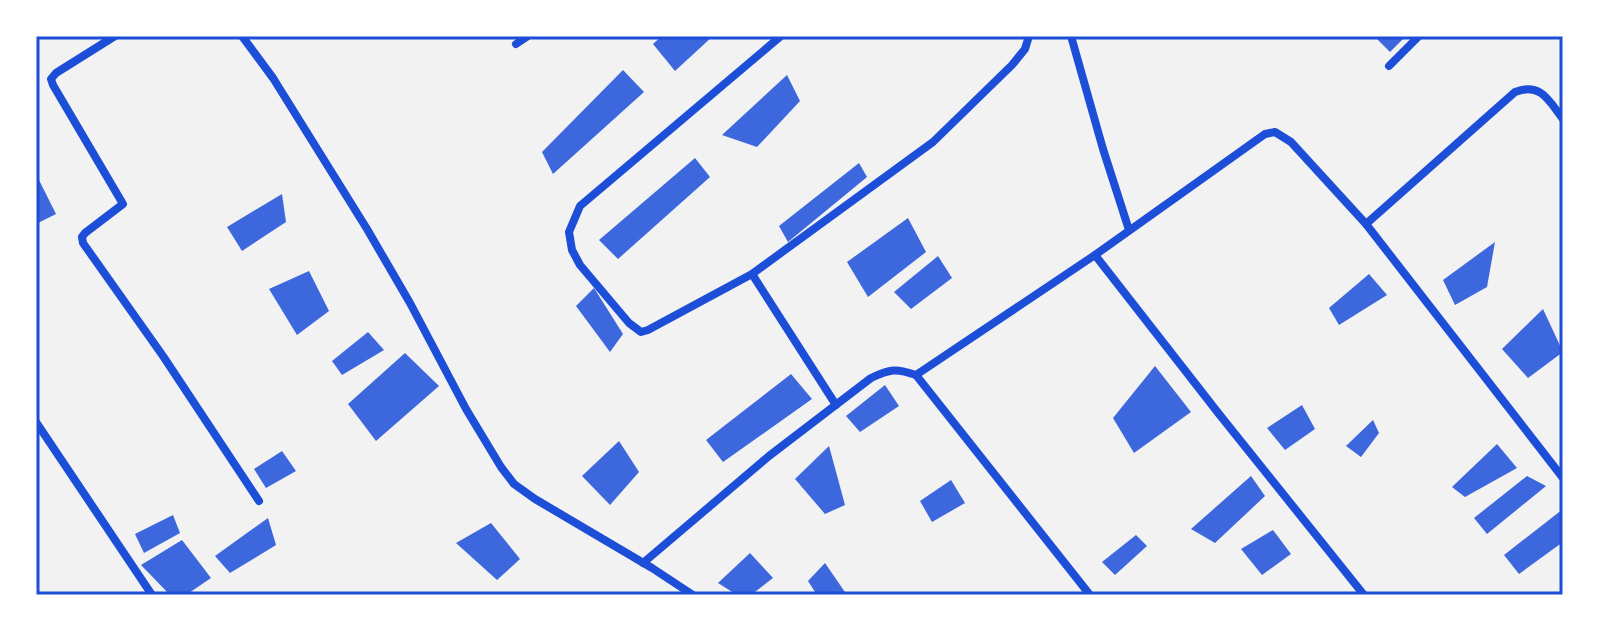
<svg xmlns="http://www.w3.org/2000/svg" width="1599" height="631" viewBox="0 0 1599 631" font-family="Barlow,sans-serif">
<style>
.building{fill:#3d67dc}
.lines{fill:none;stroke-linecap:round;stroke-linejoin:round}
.minor{stroke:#1d4ed8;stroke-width:8}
.neatline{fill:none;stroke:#1d4ed8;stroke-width:3}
</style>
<rect width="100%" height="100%" fill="#f2f2f2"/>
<g class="building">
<polygon points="662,36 713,36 675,71 653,44"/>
<polygon points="1374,36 1406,36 1390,52"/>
<polygon points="623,70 644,92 553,174 542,152"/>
<polygon points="787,75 800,101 757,147 722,135"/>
<polygon points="695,158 710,177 618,259 599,240"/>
<polygon points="859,163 867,177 788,242 779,226"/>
<polygon points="36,174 56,214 36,224"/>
<polygon points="282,194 286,222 242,251 227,227"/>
<polygon points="908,218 926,252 868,297 847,262"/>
<polygon points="1495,242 1487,287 1455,305 1443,280"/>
<polygon points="938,256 952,278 911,309 894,292"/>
<polygon points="309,271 329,311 297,335 269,289"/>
<polygon points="1369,274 1387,295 1339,325 1329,308"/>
<polygon points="594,288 623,334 610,352 576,306"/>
<polygon points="1543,309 1563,352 1528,378 1502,349"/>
<polygon points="368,332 384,350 342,375 332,361"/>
<polygon points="405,353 439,386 376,441 348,404"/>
<polygon points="1155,366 1191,412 1134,453 1113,418"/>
<polygon points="791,374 812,399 723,462 706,440"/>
<polygon points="885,385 899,406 860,432 846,416"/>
<polygon points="1302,405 1315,429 1285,450 1267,428"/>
<polygon points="1373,420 1379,433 1361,457 1346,446"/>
<polygon points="619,441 639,472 610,505 582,476"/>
<polygon points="1497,444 1517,468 1465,497 1452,487"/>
<polygon points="829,446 845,505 825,514 795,479"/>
<polygon points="282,451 296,471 266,488 254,469"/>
<polygon points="1251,476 1265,496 1215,543 1191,529"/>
<polygon points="1527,476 1546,486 1487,534 1474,518"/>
<polygon points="951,480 965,503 932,522 920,501"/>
<polygon points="1563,509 1563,542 1519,574 1504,555"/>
<polygon points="173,515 180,533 144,553 135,534"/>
<polygon points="268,518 276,545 230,573 215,556"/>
<polygon points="491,523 520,559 497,580 456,543"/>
<polygon points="1273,530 1291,554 1262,575 1241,549"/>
<polygon points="1136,535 1147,546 1115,575 1102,562"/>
<polygon points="182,540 211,578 186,595 170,595 141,565"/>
<polygon points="750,553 773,578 751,595 737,595 718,583"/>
<polygon points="825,563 847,595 817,595 808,581"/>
</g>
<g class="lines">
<g class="minor">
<polyline points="115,36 56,73 51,79 53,85 123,204 85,233 82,237 83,243 163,356 259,501"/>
<polyline points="242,36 273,78 367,229 410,303 466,409 501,467 514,484 535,499 652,568 693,595"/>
<polyline points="781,36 580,206 569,232 572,250 580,265 629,323 641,332 648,330 752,274 933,142 1012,65 1025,49 1029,36"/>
<polyline points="1071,36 1103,149 1129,230"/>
<polyline points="516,44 528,36"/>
<polyline points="1389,66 1419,36"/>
<path d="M1366 224 1515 92C1541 82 1549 101 1563 119"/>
<polyline points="1095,255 1219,414 1364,595"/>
<polyline points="752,274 836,405"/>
<polyline points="916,375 1095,255 1265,134 1275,132 1291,142 1366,224 1563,478"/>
<polyline points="36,422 152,595"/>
<path d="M643 563 769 456 871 378C890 369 896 368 916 375L1090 595"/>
</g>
</g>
<rect width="1599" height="631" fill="none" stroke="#ffffff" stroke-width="76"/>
<rect x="38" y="38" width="1523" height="555" class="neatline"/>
</svg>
